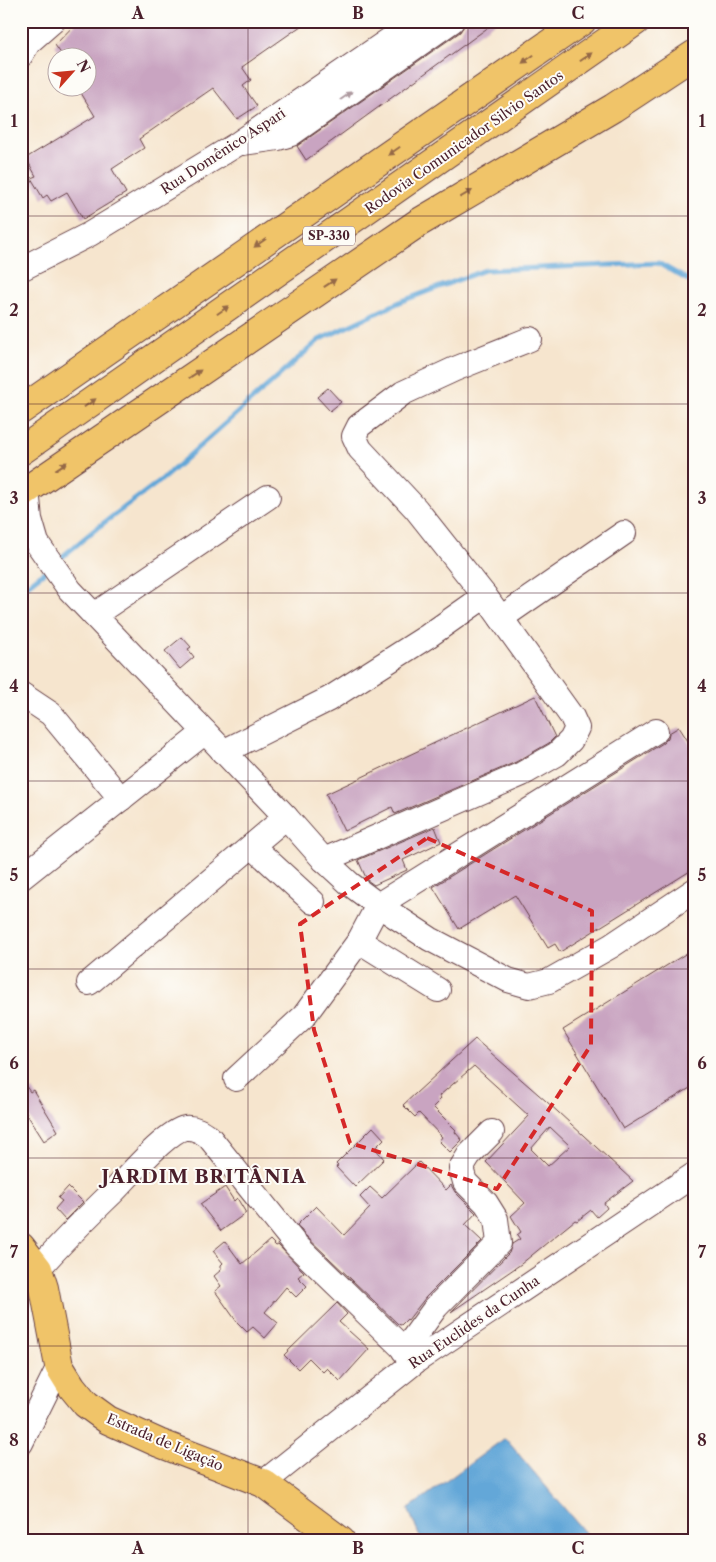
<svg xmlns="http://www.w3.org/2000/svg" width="716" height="1562" viewBox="0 0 716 1562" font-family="'Libre Caslon Text',serif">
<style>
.water{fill:#63a7d8;stroke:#566382}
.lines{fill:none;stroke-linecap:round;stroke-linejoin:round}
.stream{stroke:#63a7d8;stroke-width:5}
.building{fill:#c9a4c1;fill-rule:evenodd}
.minor-casing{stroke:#643d43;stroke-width:26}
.major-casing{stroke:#643d43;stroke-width:30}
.highway-casing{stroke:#643d43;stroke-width:30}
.minor{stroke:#fff;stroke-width:24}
.major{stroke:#f0c469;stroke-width:28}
.highway{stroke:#f0c469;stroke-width:28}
.oneway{fill:#956947}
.oneway2{fill:#ae9aa0}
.marked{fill:none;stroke:#d62828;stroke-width:4;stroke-dasharray:10 6;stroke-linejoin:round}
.grid{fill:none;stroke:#4a1f2b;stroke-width:1;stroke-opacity:0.55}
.labels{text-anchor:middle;stroke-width:4;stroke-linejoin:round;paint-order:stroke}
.shield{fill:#fdfcf7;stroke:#806168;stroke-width:1}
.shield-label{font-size:12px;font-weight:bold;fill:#4a1f2b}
.street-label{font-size:14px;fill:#4a1f2b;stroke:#fdfcf7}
.district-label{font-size:19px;font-weight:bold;letter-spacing:1px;fill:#4a1f2b;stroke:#fdfcf7}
.neatline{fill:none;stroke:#4a1f2b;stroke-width:2}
.grid-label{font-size:16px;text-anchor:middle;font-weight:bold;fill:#4a1f2b}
</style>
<rect width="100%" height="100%" fill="#fdfcf7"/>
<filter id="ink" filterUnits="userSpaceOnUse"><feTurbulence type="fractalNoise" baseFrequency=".02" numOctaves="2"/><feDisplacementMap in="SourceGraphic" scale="10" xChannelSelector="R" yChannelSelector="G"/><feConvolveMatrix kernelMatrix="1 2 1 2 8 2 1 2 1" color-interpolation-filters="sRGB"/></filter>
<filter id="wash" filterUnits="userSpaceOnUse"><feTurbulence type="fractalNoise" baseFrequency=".0096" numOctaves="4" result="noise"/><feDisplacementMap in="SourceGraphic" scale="20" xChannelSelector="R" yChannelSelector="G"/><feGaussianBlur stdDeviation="1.12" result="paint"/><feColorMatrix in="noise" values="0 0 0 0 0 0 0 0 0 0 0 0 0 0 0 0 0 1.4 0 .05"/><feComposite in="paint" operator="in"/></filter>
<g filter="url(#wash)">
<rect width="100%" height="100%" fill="#f6e5ce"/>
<polygon class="water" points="505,1438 592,1541 422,1541 408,1509"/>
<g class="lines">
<g class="stream">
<polyline points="56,562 97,528 165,477 319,340 402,301 485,270 658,263 695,284"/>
<polyline points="21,590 48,569"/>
</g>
</g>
<g id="blocks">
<g class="building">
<polygon points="78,21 308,21 242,67 251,80 243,86 257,106 237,119 213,88 139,139 144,148 112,169 126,193 83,219 67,192 51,201 47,195 43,198 31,178 36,176 26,158 95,116 78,88 88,88 88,58 64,58 55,45"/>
<polygon points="469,21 497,21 306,160 297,146 460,32 465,24"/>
<polygon points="328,388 341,402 330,411 317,397"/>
<polygon points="182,637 191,647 188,649 194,657 180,669 165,651"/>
<polygon points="535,696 555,737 549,743 516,762 395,814 392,807 344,831 326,794"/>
<polygon points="679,727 695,752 695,868 560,952 555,944 548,948 515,895 459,929 433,887 663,743 668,738 669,733"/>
<polygon points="435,827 441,842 403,860 407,870 374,885 367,880 358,860"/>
<polygon points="695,948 695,1085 623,1129 563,1030"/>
<path d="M475 1039 546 1101 633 1181 604 1203 607 1208 597 1217 591 1210 577 1221 575 1220 521 1264 451 1312 509 1253 512 1244 520 1239 517 1235 521 1232 511 1216 525 1203 486 1162 529 1116 474 1066 439 1096 441 1099 433 1107 456 1130 455 1132 462 1140 450 1152 439 1141 442 1137 419 1113 415 1117 403 1105ZM550 1127 570 1146 548 1166 531 1149Z"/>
<polygon points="21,1079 30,1092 33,1090 58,1131 44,1141 21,1105"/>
<polygon points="373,1127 384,1139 375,1148 384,1159 355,1187 336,1167 338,1166 336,1164"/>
<polygon points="419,1162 446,1190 451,1185 455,1192 476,1213 465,1225 482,1241 426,1297 408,1320 407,1319 401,1325 398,1324 305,1235 297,1225 316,1206 344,1235 370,1208 360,1197 370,1187 382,1198"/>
<polygon points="68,1187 83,1202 65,1220 55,1209 62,1201 58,1198"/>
<polygon points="225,1187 234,1201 237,1198 246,1213 221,1231 200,1204"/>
<polygon points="270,1240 276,1246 278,1245 304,1272 298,1277 307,1286 296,1297 286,1287 265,1312 278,1323 265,1338 253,1327 247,1332 237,1322 215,1291 221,1286 214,1276 221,1270 221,1265 223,1263 213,1251 225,1241 242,1264"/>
<polygon points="337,1303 347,1314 339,1322 369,1349 340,1381 327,1368 323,1372 309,1358 298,1369 284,1355"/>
</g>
</g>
</g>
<g filter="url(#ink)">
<use href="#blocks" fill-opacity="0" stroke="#643d43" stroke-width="1"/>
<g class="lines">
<defs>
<g id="minor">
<polyline points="21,55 29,42 53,21"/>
<polyline points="243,143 278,138 291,134 452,21"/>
<polyline points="21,269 90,234 239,143 417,21"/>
<polyline points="27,489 30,519 37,543 70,590 286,817 324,860 350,884 378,905 430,939 508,980 529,986 549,981 611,946 695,890"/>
<polyline points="94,615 268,497"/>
<polyline points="501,618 624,533"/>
<polyline points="21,694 51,714 121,799"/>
<polyline points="223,752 329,699 428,636 485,596 416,509 360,449 354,436 359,426 403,393 455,369 530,339"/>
<polyline points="252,846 313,902"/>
<polyline points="324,860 522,774 557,754 571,740 577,728 572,717 485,596"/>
<polyline points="21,878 205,732"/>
<polyline points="359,941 438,990"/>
<polyline points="89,983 286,817"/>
<polyline points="236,1079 304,1016 359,941 378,905 656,731"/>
<path d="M38 1269C62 1242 87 1217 113 1192 127 1178 167 1131 185 1128 195 1127 202 1132 209 1137L295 1244 416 1361"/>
<polyline points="404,1351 436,1307 499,1243 496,1219 486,1203 465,1182 461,1168 469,1155 492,1132"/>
<polyline points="21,1443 59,1366"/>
<polyline points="263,1483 416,1361 695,1174"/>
</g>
<g id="major">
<polyline points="21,494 418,223 613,108 695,54"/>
<polyline points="21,1247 38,1269 44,1288 59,1366 72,1387 86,1404 108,1420 159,1443 263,1483 341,1541"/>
</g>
<g id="highway">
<polyline points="21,410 582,21"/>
<polyline points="21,451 636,21"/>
</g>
</defs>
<use href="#minor" class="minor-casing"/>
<use href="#major" class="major-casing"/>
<use href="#highway" class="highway-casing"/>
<use href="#minor" class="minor"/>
<use href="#major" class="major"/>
<use href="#highway" class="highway"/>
</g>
<defs><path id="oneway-solid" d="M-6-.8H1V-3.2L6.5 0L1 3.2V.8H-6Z" transform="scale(1.25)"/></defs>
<g class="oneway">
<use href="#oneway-solid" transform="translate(586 57) rotate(-35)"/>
<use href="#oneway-solid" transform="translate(528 59) rotate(145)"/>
<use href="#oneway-solid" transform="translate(394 151) rotate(145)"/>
<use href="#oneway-solid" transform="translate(466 194) rotate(-30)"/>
<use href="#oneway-solid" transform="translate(260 243) rotate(145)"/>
<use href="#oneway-solid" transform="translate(330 283) rotate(-34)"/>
<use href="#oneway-solid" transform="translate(223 310) rotate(-35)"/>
<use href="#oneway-solid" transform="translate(195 374) rotate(-34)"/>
<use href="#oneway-solid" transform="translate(90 403) rotate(-35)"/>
<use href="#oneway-solid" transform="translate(61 466) rotate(-34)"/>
</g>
<use class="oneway2" href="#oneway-solid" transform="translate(346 96) rotate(-35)"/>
</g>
<path class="marked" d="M427 838 592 911 591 1045 497 1189 350 1143 314 1030 300 924Z"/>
<path class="grid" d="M248 21V1541M468 21V1541M21 216H695M21 404H695M21 593H695M21 781H695M21 969H695M21 1158H695M21 1346H695"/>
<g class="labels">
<rect class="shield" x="303" y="226.5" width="52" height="19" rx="4"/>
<g class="shield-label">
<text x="329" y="240">SP-330</text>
</g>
<g class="street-label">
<text transform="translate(464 142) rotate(-35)" y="5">Rodovia Comunicador Silvio Santos</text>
<text transform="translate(223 151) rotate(-33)" y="5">Rua Domênico Aspari</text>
<text transform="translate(474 1322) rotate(-34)" y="5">Rua Euclides da Cunha</text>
<text transform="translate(165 1442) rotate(23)" y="5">Estrada de Ligação</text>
</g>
<g class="district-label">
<text x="204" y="1183">JARDIM BRITÂNIA</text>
</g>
</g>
<rect width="716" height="1562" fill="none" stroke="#fdfcf7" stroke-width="55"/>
<g transform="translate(72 72) rotate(63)"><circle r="24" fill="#fdfcf7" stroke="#b5a4a5"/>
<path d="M0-4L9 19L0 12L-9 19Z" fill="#c8321e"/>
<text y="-8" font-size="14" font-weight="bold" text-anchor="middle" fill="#4a1f2b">N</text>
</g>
<rect x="28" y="28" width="660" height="1506" class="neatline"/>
<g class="grid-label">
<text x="138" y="19">A</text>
<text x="358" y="19">B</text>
<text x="578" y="19">C</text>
<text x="14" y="127">1</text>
<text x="702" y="127">1</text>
<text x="14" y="316">2</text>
<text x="702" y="316">2</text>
<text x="14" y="504">3</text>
<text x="702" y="504">3</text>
<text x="14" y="692">4</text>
<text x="702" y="692">4</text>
<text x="14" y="881">5</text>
<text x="702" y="881">5</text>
<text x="14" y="1069">6</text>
<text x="702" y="1069">6</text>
<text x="14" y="1258">7</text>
<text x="702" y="1258">7</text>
<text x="14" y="1446">8</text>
<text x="702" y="1446">8</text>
<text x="138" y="1554">A</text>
<text x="358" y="1554">B</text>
<text x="578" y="1554">C</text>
</g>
</svg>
